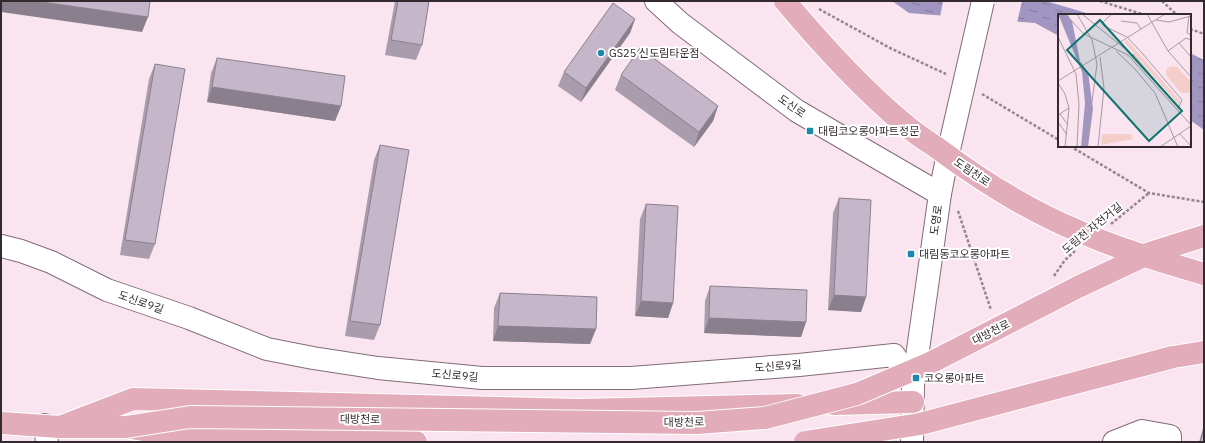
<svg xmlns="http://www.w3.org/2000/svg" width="1205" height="443" viewBox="0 0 1205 443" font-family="'IBM Plex Sans','Noto Sans KR',sans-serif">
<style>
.water{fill:url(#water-ripples)}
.pier{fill:#f9e4f0}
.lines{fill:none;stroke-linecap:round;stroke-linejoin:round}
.minor-casing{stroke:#806d78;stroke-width:24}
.major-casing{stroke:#fff;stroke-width:24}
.path{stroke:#94858e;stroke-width:2.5;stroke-dasharray:3 2;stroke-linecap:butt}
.minor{stroke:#fff;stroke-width:22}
.major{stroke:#e2acba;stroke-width:22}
.minor-bridge-casing{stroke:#806d78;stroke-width:24;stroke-linecap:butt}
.major-bridge-casing{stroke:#fff;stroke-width:24;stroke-linecap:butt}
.minor-bridge{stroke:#fff;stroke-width:22}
.major-bridge{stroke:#e2acba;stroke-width:22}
.wall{fill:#a99dad}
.shaded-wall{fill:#8a808d}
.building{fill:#c5b7c9;stroke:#8a808d}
.poi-dot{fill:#1c88af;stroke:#fff;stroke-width:1.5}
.labels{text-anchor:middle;stroke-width:4;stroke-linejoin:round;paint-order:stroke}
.poi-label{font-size:11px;fill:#322a2f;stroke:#fff;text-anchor:start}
.street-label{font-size:11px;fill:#322a2f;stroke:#fff}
.inset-road{fill:none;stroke:#a99aa3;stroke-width:1}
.view{fill:#0f766e;fill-opacity:0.15;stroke:#0f766e;stroke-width:2}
.inset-edge{fill:none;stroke:#322a2f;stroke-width:2}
</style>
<defs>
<pattern id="water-ripples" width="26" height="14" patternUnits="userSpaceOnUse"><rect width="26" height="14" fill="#a196c2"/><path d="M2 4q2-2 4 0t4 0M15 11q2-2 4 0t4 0" fill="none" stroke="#847b9e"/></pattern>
</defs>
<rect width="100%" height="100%" fill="#f9e4f0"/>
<g class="water">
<polygon points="892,1 1046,1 1093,15 1059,15 1059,36 1035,23 909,13"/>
<polygon points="1190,53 1204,60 1204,130 1190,120"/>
</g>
<polygon class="pier" points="943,1 1022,1 1017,23 940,17"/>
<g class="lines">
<defs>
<g id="minor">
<polyline points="656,1 680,23 797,111 940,194"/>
<polyline points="1,246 21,251 51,262 107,290 189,318 267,349 313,358 378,368 482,378 631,378 799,365 894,355 913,385"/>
<polyline points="45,425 47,442"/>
<polyline points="912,442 913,385 940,194 947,158"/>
<polyline points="1114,442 1142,431 1170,436 1170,442"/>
</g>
<g id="major">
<polyline points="833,404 913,402"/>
<polyline points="1,423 60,427 126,427 189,438 416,442"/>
<polyline points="60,427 133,399 579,410 798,405"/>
</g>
</defs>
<use href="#minor" class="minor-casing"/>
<use href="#major" class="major-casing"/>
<g class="path">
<polyline points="1100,1 1145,15"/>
<polyline points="1162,1 1177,15"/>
<polyline points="819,9 890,48 946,74"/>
<polyline points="1190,29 1204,34"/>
<polyline points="982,94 1059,140"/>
<polyline points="1070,146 1149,193 1204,202"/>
<polyline points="958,211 991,310"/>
<polyline points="1111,224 1149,193"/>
<polyline points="1054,276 1065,260 1075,251"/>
</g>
<use href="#minor" class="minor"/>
<use href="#major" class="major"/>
<defs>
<polyline id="minor-bridge" points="947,158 983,1"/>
<g id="major-bridge">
<path d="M785 1C821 44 860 87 903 123 914 133 927 141 940 150 983 182 1028 210 1078 231 1118 249 1161 261 1204 274"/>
<polyline points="126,427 190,417 697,423 765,418 857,394 930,363 1078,287 1150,253 1204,236"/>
<polyline points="805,442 920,424 1173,357 1204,352"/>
</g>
</defs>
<use href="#minor-bridge" class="minor-bridge-casing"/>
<use href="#major-bridge" class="major-bridge-casing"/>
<use href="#minor-bridge" class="minor-bridge"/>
<use href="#major-bridge" class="major-bridge"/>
</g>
<g class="wall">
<polygon points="395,1 429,1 422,45 416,60 385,55"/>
<polygon points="635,19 630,33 581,102 558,86 564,72"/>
<polygon points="217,58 341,106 335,121 207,102 211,73"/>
<polygon points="155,64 155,244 149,259 120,255 149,79"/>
<polygon points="621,75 718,106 713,121 694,147 615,90"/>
<polygon points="380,145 380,325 374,340 345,336 374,160"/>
<polygon points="839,198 866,297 861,312 828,310 833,213"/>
<polygon points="646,204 673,303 668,318 635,316 640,219"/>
<polygon points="710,286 806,322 801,337 704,333 705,301"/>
<polygon points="500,293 596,329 590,344 493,341 494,308"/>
<polygon points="1204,425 1204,442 1199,442 1203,428"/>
</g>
<g class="shaded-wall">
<polygon points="1,1 35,1 148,17 142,32 1,12"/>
<polygon points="635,19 630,33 581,102 586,88"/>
<polygon points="212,87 341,106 335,121 207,102"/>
<polygon points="718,106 713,121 694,147 699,132"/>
<polygon points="834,295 866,297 861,312 828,310"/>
<polygon points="641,301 673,303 668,318 635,316"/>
<polygon points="709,318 806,322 801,337 704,333"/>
<polygon points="498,326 596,329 590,344 493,341"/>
</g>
<g class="building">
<polygon points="35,1 150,1 148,17"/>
<polygon points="398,1 429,1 422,45 391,40"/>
<polygon points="613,3 635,19 586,88 564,72"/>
<polygon points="640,48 718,106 699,132 621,75"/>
<polygon points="217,58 345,76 341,106 212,87"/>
<polygon points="155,64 185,69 155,244 125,240"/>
<polygon points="380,145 409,150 380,325 350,321"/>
<polygon points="839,198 871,200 866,297 834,295"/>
<polygon points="646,204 678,206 673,303 641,301"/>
<polygon points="710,286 807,290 806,322 709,318"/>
<polygon points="500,293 597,297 596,329 498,326"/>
<polygon points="1204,429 1204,442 1200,442"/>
</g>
<g class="poi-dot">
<circle cx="601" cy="53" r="4"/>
<rect x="806" y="127" width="8" height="8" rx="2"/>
<rect x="907" y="250" width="8" height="8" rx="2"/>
<rect x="912" y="374" width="8" height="8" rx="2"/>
</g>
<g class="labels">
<g class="poi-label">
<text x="609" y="57">GS25 신도림타운점</text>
<text x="818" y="135">대림코오롱아파트정문</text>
<text x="919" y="258">대림동코오롱아파트</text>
<text x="924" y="382">코오롱아파트</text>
</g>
<g class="street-label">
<text transform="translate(792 106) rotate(35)" y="4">도신로</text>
<text transform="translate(972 172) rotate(34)" y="4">도림천로</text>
<text transform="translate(936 220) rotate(-82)" y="4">도영로</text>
<text transform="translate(1092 228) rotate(-39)" y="4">도림천 자전거길</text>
<text transform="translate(141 302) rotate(19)" y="4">도신로9길</text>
<text transform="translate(991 332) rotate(-27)" y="4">대방천로</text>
<text transform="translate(778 366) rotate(-4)" y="4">도신로9길</text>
<text transform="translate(455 375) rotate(5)" y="4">도신로9길</text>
<text transform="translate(360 419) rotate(1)" y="4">대방천로</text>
<text transform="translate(684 422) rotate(-1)" y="4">대방천로</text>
</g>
</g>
<g transform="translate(1058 14)">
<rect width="133" height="133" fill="#f9e4f0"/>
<path d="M69 26 123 88 121 91 66 28ZM113 52 119 53 133 68 132 79H123L108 61V56ZM44 120H73L75 125 43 131Z" fill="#f4cec9"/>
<path d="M0 0H9L14 7 22 47 30 58 35 95 30 133H23L27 89 24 58Z" fill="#a196c2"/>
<path class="inset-road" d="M7 0 26 20 70 41 133 111M19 0 34 26 39 50 28 133M24 0 76 42M54 0 44 9 46 12 69 23 84 39 124 86 120 95M89 0 110 37 133 63M131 2 129 19 133 21M98 6 111 8 133 2M63 7 79 9 83 15M0 23 18 60 21 90 19 133M121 29 133 43M58 37 76 54 97 79 120 133M110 37 128 24 133 26M75 40 118 91M0 67 107 0M0 69 7 80 11 94 7 133M2 100 10 111M0 101 11 94M0 108 9 121M121 119 133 132M40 133 46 74 42 43M102 133 133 112"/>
<path class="view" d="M42 6 124 97 91 127 9 36Z"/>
<rect width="133" height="133" class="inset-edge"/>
</g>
<rect width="1205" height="443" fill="none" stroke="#322a2f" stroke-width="4"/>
</svg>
